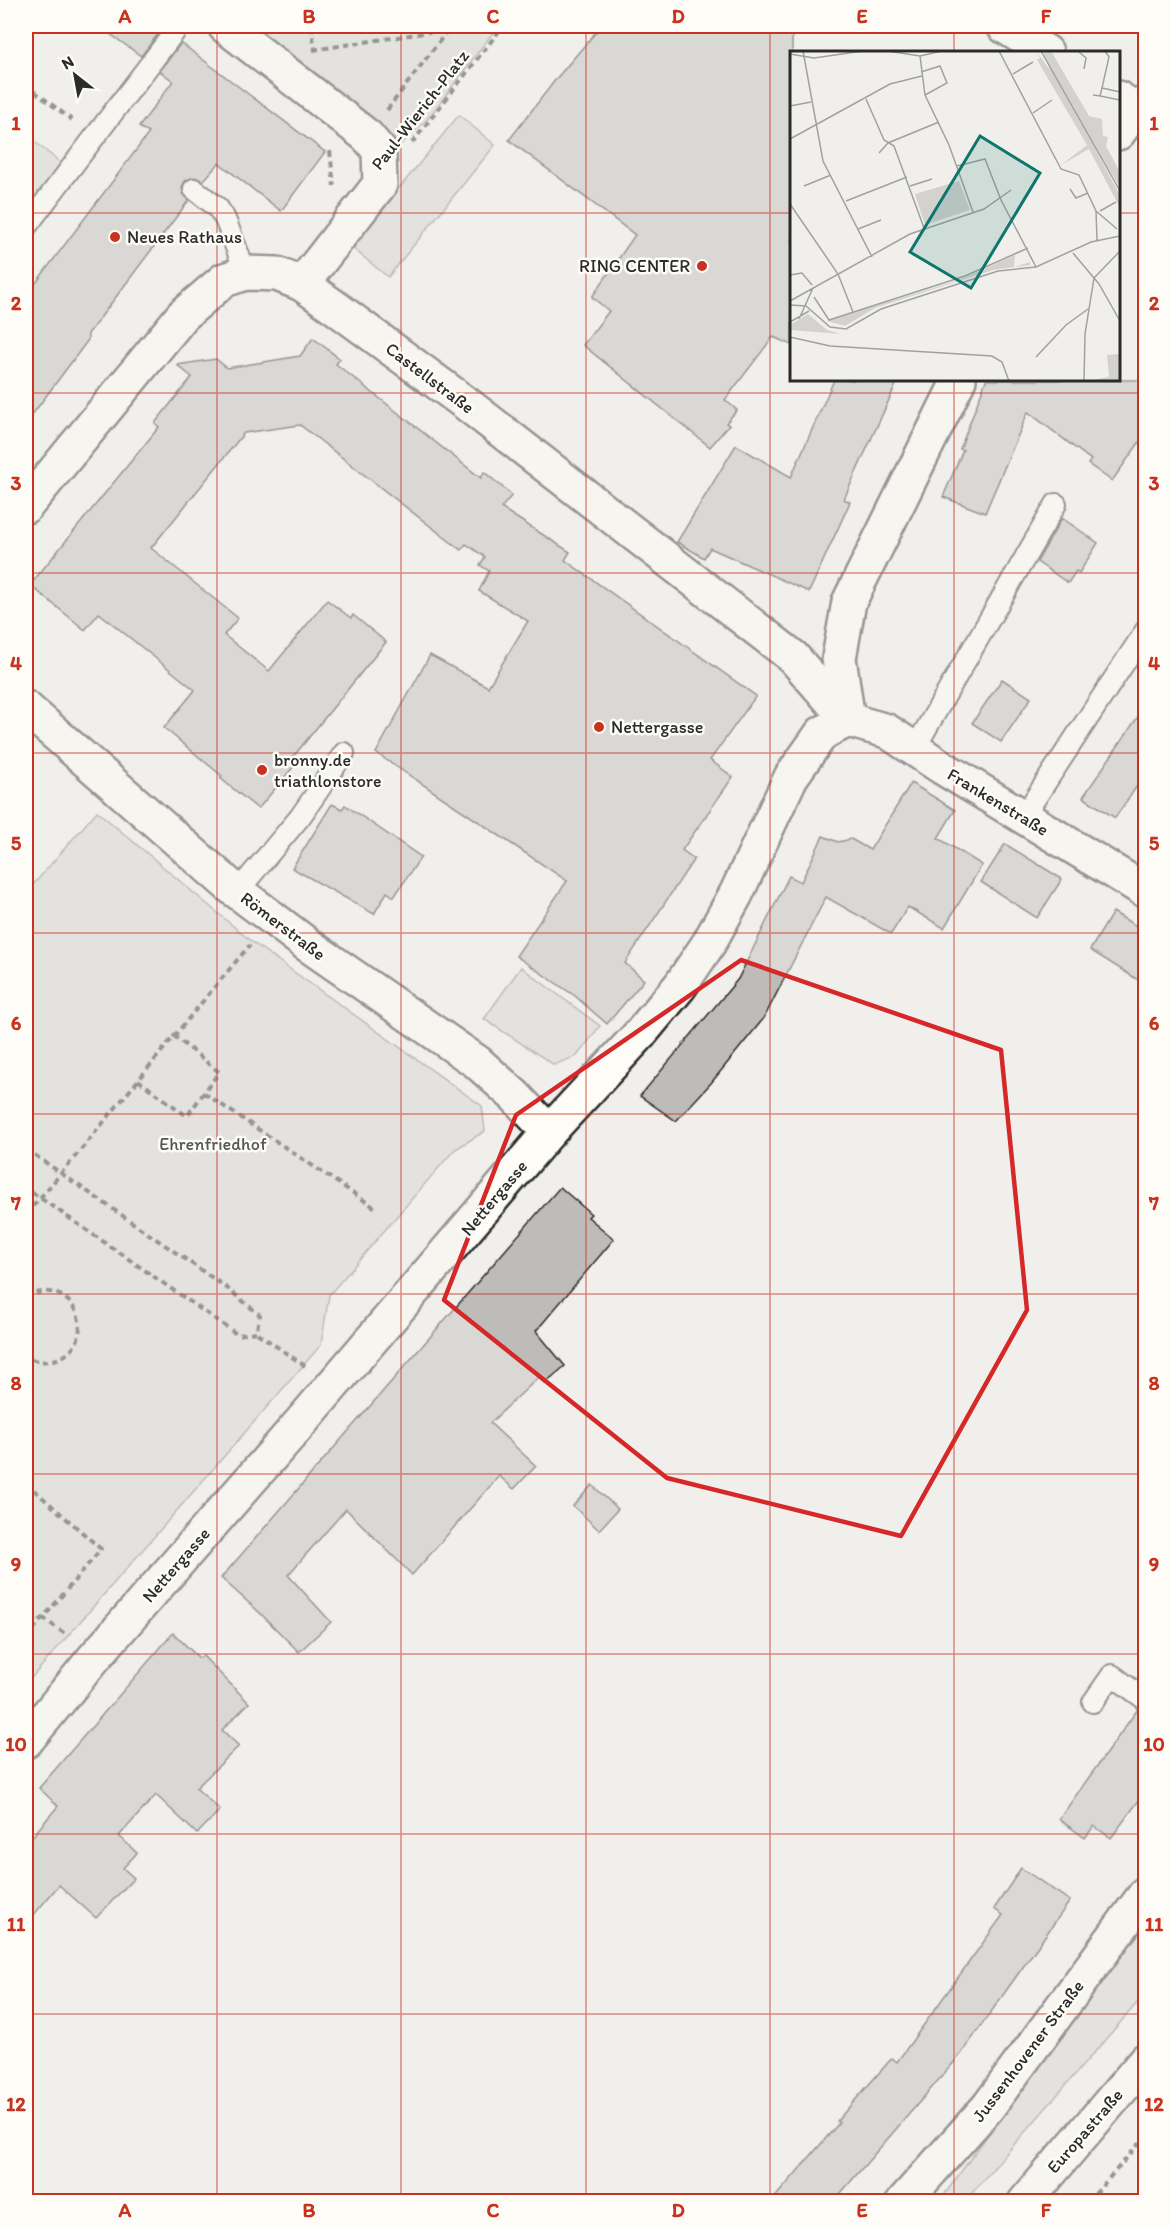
<svg xmlns="http://www.w3.org/2000/svg" width="1171" height="2227" viewBox="0 0 1171 2227" font-family="Itim,sans-serif">
<style>
.green{fill:#d3d2cf;stroke:#7f7e7d;stroke-width:1.5}
.building{fill:#bdbcb8;stroke:#2b2b2b;stroke-width:1.5}
.lines{fill:none;stroke-linecap:round;stroke-linejoin:round}
.lane-casing{stroke:#2b2b2b;stroke-width:24}
.street-casing{stroke:#2b2b2b;stroke-width:38}
.secondary-casing{stroke:#2b2b2b;stroke-width:38}
.path{stroke:#2b2b2b;stroke-width:4;stroke-dasharray:6 4.5;stroke-linecap:butt}
.lane{stroke:#fdfcf7;stroke-width:20}
.street{stroke:#fdfcf7;stroke-width:33}
.secondary{stroke:#fdfcf7;stroke-width:33}
.marked{fill:none;stroke:#d62828;stroke-width:4.5;stroke-linejoin:round}
.grid{fill:none;stroke:#c8321e;stroke-width:1.5;stroke-opacity:0.55}
.poi-dot{fill:#c8321e;stroke:#fdfcf7;stroke-width:2}
.labels{text-anchor:middle;stroke-width:5;stroke-linejoin:round;paint-order:stroke}
.street-label{font-size:18px;fill:#2b2b2b;stroke:#fdfcf7}
.poi-label{font-size:18px;fill:#2b2b2b;stroke:#fdfcf7;text-anchor:start}
.park-label{font-size:18px;fill:#555554;stroke:#fdfcf7}
.inset-road{fill:none;stroke:#a1a19e;stroke-width:1.5}
.view{fill:#0f766e;fill-opacity:0.15;stroke:#0f766e;stroke-width:3}
.inset-edge{fill:none;stroke:#2b2b2b;stroke-width:3}
.neatline{fill:none;stroke:#c8321e;stroke-width:2}
.grid-label{font-size:20px;text-anchor:middle;font-weight:bold;fill:#c8321e}
</style>
<rect width="100%" height="100%" fill="#f0efeb"/>
<filter id="ink" filterUnits="userSpaceOnUse"><feTurbulence type="fractalNoise" baseFrequency=".0167" numOctaves="2"/><feDisplacementMap in="SourceGraphic" scale="12" xChannelSelector="R" yChannelSelector="G"/><feConvolveMatrix kernelMatrix="1 2 1 2 8 2 1 2 1" color-interpolation-filters="sRGB"/></filter>
<g filter="url(#ink)">
<g class="green">
<polygon points="231,26 498,26 427,120 393,151"/>
<polygon points="459,115 495,145 388,277 351,247"/>
<polygon points="26,135 66,167 26,214"/>
<polygon points="97,811 252,942 482,1106 485,1131 454,1150 329,1295 321,1345 26,1684 26,893"/>
<polygon points="521,967 600,1026 577,1056 554,1065 484,1019"/>
<polygon points="1145,1919 1145,1994 965,2201 939,2202"/>
</g>
<g class="building">
<polygon points="99,26 157,26 162,29 141,56"/>
<polygon points="601,26 792,26 792,345 773,337 725,400 737,410 726,423 729,425 710,447 583,345 609,311 592,297 635,235 509,140 556,79"/>
<polygon points="181,43 325,152 281,211 219,163 203,181 195,177 185,181 182,187 183,193 189,200 88,334 88,340 26,423 26,296 149,133 139,127 173,81 160,71"/>
<polygon points="313,338 340,359 336,364 481,478 484,472 512,495 501,508 570,552 565,560 756,696 710,760 733,777 682,850 694,859 625,963 644,980 607,1024 575,996 516,956 567,881 376,753 430,655 488,687 528,621 479,591 489,571 480,565 485,557 466,544 461,550 300,425 244,433 151,548 238,618 224,635 269,671 327,600 351,618 353,615 386,642 289,762 294,766 258,809 220,778 222,776 164,728 195,690 99,613 85,630 30,585 159,427 155,423 192,377 177,365 216,359 227,368 300,356"/>
<polygon points="834,380 898,380 844,499 850,502 809,592 710,548 704,558 677,542 736,445 791,477"/>
<polygon points="986,380 1146,380 1146,433 1112,481 1088,464 1091,460 1028,412 985,513 943,497 963,450 960,449"/>
<polygon points="1062,518 1098,543 1079,573 1076,571 1068,583 1037,562"/>
<polygon points="1002,679 1031,698 1001,742 972,723"/>
<polygon points="1146,705 1146,773 1115,818 1083,797"/>
<polygon points="911,783 955,810 938,838 982,865 944,928 908,907 891,934 826,897 764,1018 711,1083 676,1121 640,1096 738,979 789,876 801,882 823,836 838,842 851,839 870,850"/>
<polygon points="332,804 342,809 345,805 421,857 394,897 387,892 374,914 292,868"/>
<polygon points="1005,844 1062,879 1037,918 981,882"/>
<polygon points="1113,912 1146,932 1146,985 1090,950"/>
<polygon points="560,1187 591,1214 588,1217 614,1239 536,1331 565,1366 545,1383 539,1377 490,1423 536,1466 514,1489 499,1476 412,1575 346,1509 288,1575 331,1622 299,1652 258,1611 221,1578"/>
<polygon points="592,1485 618,1509 599,1530 573,1506"/>
<polygon points="173,1633 199,1658 203,1656 249,1703 222,1730 239,1746 196,1788 220,1810 197,1834 156,1795 119,1836 137,1853 123,1868 134,1878 96,1918 59,1885 26,1924 26,1844 58,1806 39,1788"/>
<polygon points="1138,1709 1146,1712 1146,1791 1111,1838 1094,1826 1085,1838 1059,1819"/>
<polygon points="1021,1868 1070,1901 961,2054 833,2202 771,2202 839,2123 837,2121 892,2058 897,2062 1003,1915 994,1909"/>
</g>
<g class="lines">
<defs>
<g id="lane">
<polyline points="194,189 218,208 225,219 246,273"/>
<polyline points="26,227 179,26"/>
<polyline points="915,748 1056,504"/>
<polyline points="1023,817 1146,630"/>
<polyline points="237,892 300,817 344,753"/>
<polyline points="1093,1702 1112,1675 1146,1700"/>
</g>
<g id="street">
<polyline points="225,26 367,136 379,150 380,184 302,284"/>
<polyline points="1004,26 1046,52"/>
<polyline points="1118,98 1146,116"/>
<polyline points="1118,133 1136,109"/>
<polyline points="26,506 183,315 224,280 246,273 277,274 302,284 336,308 468,405 793,657 848,720"/>
<polyline points="26,708 230,886 308,945 477,1062 515,1096 549,1132"/>
<polyline points="848,720 839,658 849,602 959,380"/>
<polyline points="848,720 887,731 943,768 1146,891"/>
<polyline points="26,1741 94,1658 302,1421 549,1132 640,1034 680,986 709,943 736,894 791,777 822,733 848,720"/>
<polyline points="903,2202 988,2107 1146,1893"/>
</g>
<polyline id="secondary" points="1025,2202 1146,2060"/>
</defs>
<use href="#lane" class="lane-casing"/>
<use href="#street" class="street-casing"/>
<use href="#secondary" class="secondary-casing"/>
<g class="path">
<polyline points="311,26 315,49"/>
<polyline points="313,50 449,29 452,26"/>
<polyline points="26,85 72,120"/>
<polyline points="387,110 448,30"/>
<polyline points="412,143 503,26"/>
<polyline points="330,151 334,186"/>
<polyline points="138,1080 187,1116 219,1072 173,1035"/>
<polyline points="204,1093 377,1209"/>
<polyline points="26,1149 227,1288 260,1315 256,1332 238,1335 26,1188"/>
<path d="M26 1214C103 1126 174 1034 250 945"/>
<path d="M26 1297C74 1272 102 1343 57 1359 46 1363 35 1362 26 1356"/>
<polyline points="257,1333 305,1366"/>
<polyline points="26,1483 101,1549 43,1618 68,1636"/>
<polyline points="26,1638 43,1618"/>
<polyline points="1088,2202 1146,2136"/>
</g>
<use href="#lane" class="lane"/>
<use href="#street" class="street"/>
<use href="#secondary" class="secondary"/>
</g>
</g>
<path d="M0 0H1171V2227H0ZM741 960 1001 1050 1027 1310 901 1536 667 1478 444 1300 516 1115Z" fill="#f0efeb" fill-opacity=".55" fill-rule="evenodd"/>
<path class="marked" d="M741 960 1001 1050 1027 1310 901 1536 667 1478 444 1300 516 1115Z"/>
<path class="grid" d="M217 26V2202M401 26V2202M586 26V2202M770 26V2202M954 26V52M26 213H792M1118 213H1146M954 380V2202M26 393H1146M26 573H1146M26 753H1146M26 933H1146M26 1114H1146M26 1294H1146M26 1474H1146M26 1654H1146M26 1834H1146M26 2014H1146"/>
<g class="poi-dot">
<circle cx="115" cy="237" r="6"/>
<circle cx="702" cy="266" r="6"/>
<circle cx="599" cy="727" r="6"/>
<circle cx="262" cy="770" r="6"/>
</g>
<g class="labels">
<g class="street-label">
<text transform="translate(420 110) rotate(-52)" y="6">Paul-Wierich-Platz</text>
<text transform="translate(430 378) rotate(37)" y="6">Castellstraße</text>
<text transform="translate(998 802) rotate(31)" y="6">Frankenstraße</text>
<text transform="translate(283 926) rotate(37)" y="6">Römerstraße</text>
<text transform="translate(494 1198) rotate(-50)" y="6">Nettergasse</text>
<text transform="translate(176 1565) rotate(-49)" y="6">Nettergasse</text>
<text transform="translate(1028 2051) rotate(-53)" y="6">Jussenhovener Straße</text>
<text transform="translate(1085 2131) rotate(-49)" y="6">Europastraße</text>
</g>
<g class="poi-label">
<text x="127" y="243">Neues Rathaus</text>
<text x="690" y="272" text-anchor="end">RING CENTER</text>
<text x="611" y="733">Nettergasse</text>
<text x="274" y="766">bronny.de<tspan x="274" dy="21">triathlonstore</tspan></text>
</g>
<g class="park-label">
<text x="213" y="1150">Ehrenfriedhof</text>
</g>
</g>
<g transform="translate(790 51)">
<rect width="330" height="330" fill="#f0efeb"/>
<path d="M246 0 260 19 253 0H261L299 65 312 68 313 85 318 86 316 95 330 121V136L304 96 330 144V157L299 98 271 114 297 94 247 9 250 7ZM169 130 180 159 135 174 125 143ZM225 204 224 216 240 211V214L203 219 85 257 55 275 37 270 169 229ZM18 263 37 279 51 283 0 279V274ZM330 303V330H296L319 326 317 304Z" fill="#d3d2cf"/>
<path class="inset-road" d="M13 0 33 110 82 206M97 0 130 5 152 0M209 0 271 118 289 124 306 160 307 189M251 0 330 140M289 1 296 7 294 18M0 3 24 7 73 0M130 5 135 44 159 94 183 161M131 21 150 15 157 32 135 44M223 23 243 11M312 37 319 6 315 0M303 44 310 45 312 37 330 41M310 45 330 49M76 48 94 89 104 95 134 177M0 55 21 51M243 62 262 49M0 88 100 33 132 25M89 102 98 92 149 71M167 115 195 108 211 149 246 216M14 135 41 124M120 135 142 128M280 138 286 147 298 142M56 150 117 126M0 153 48 223 63 261M306 160 327 178M310 160 326 151M68 178 91 169M283 202 309 233 330 270M0 224 12 222 22 234M304 227 330 200M24 246 39 269 175 225 238 197M0 250 120 183 194 158 221 139M0 254 16 255 40 276 56 278 91 258 208 220 246 216 301 191 330 185M9 268 23 237M0 271 19 260M0 286 40 295 202 305 212 311 219 330M246 306 276 274 298 258M294 330 295 283 304 227"/>
<path class="view" d="M190 85 250 122 181 237 120 201Z"/>
<rect width="330" height="330" class="inset-edge"/>
</g>
<rect width="1171" height="2227" fill="none" stroke="#fdfcf7" stroke-width="66"/>
<g transform="translate(75 75) rotate(329)" stroke="#fdfcf7" stroke-width="4.5" paint-order="stroke">
<path d="M0-4.5L10 22L0 15L-10 22Z" fill="#2b2b2b"/>
<text y="-9" font-size="16" font-weight="bold" text-anchor="middle" fill="#2b2b2b">N</text>
</g>
<rect x="33" y="33" width="1105" height="2161" class="neatline"/>
<g class="grid-label">
<text x="125" y="23">A</text>
<text x="309" y="23">B</text>
<text x="493" y="23">C</text>
<text x="678" y="23">D</text>
<text x="862" y="23">E</text>
<text x="1046" y="23">F</text>
<text x="16" y="130">1</text>
<text x="1154" y="130">1</text>
<text x="16" y="310">2</text>
<text x="1154" y="310">2</text>
<text x="16" y="490">3</text>
<text x="1154" y="490">3</text>
<text x="16" y="670">4</text>
<text x="1154" y="670">4</text>
<text x="16" y="850">5</text>
<text x="1154" y="850">5</text>
<text x="16" y="1030">6</text>
<text x="1154" y="1030">6</text>
<text x="16" y="1210">7</text>
<text x="1154" y="1210">7</text>
<text x="16" y="1390">8</text>
<text x="1154" y="1390">8</text>
<text x="16" y="1571">9</text>
<text x="1154" y="1571">9</text>
<text x="16" y="1751">10</text>
<text x="1154" y="1751">10</text>
<text x="16" y="1931">11</text>
<text x="1154" y="1931">11</text>
<text x="16" y="2111">12</text>
<text x="1154" y="2111">12</text>
<text x="125" y="2217">A</text>
<text x="309" y="2217">B</text>
<text x="493" y="2217">C</text>
<text x="678" y="2217">D</text>
<text x="862" y="2217">E</text>
<text x="1046" y="2217">F</text>
</g>
</svg>
